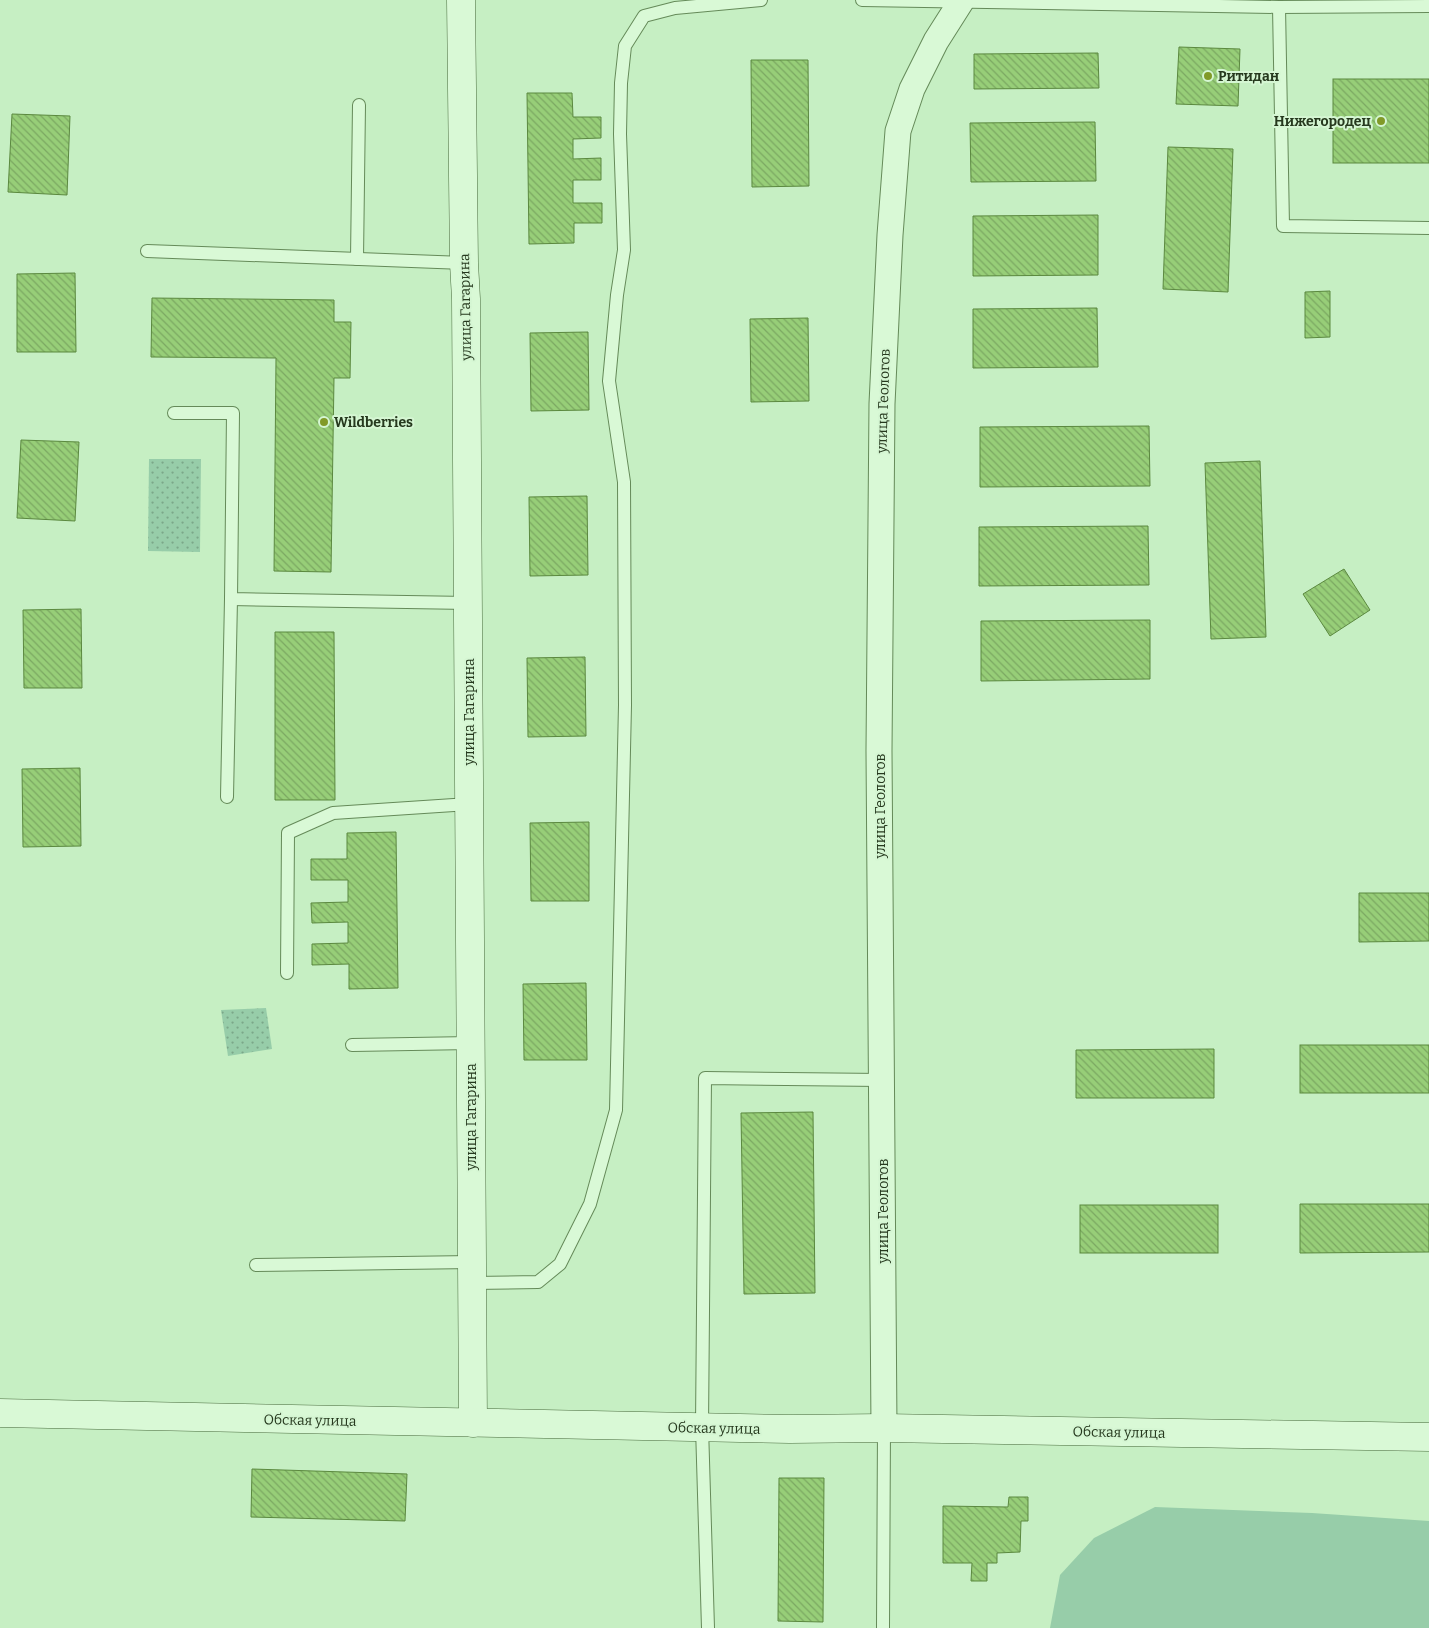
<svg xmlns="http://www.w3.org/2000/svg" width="1429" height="1628" viewBox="0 0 1429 1628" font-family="Bitter,serif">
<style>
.grass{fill:#97cda9}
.park{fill:url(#park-dots)}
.building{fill:url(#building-back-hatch);stroke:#5b893f}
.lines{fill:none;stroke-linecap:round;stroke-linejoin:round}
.lane-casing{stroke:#658a59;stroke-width:14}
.street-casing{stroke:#658a59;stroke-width:27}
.secondary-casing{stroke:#496b3d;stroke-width:29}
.lane{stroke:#d9f9d6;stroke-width:12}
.street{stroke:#d9f9d6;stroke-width:25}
.secondary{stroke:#d9f9d6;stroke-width:28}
.poi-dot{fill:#819a28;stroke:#d5f6d3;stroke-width:2}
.labels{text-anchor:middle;stroke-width:4;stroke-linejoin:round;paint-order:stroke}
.poi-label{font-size:14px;font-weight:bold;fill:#26391e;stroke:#d5f6d3;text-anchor:start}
.street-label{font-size:14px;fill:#26391e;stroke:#d5f6d3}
</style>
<defs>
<pattern id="park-dots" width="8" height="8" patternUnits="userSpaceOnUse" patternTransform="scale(1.25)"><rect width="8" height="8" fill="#97cda9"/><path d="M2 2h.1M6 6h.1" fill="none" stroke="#7ba789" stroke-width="1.8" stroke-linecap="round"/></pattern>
<pattern id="building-back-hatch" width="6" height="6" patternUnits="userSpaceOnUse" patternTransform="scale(1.25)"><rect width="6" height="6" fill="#97ce78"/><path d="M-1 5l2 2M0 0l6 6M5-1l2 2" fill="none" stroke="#7ba862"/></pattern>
</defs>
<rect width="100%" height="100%" fill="#c6efc3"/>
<polygon class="grass" points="1155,1507 1312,1513 1429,1521 1429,1628 1050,1628 1060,1575 1094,1538"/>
<g class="park">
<polygon points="149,459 201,459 200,552 148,551"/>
<polygon points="266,1008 272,1049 228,1056 221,1010"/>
</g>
<g class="building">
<polygon points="1179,47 1240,49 1238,106 1176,104"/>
<polygon points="1098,53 1099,88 974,89 974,54"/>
<polygon points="751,60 808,60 809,186 752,187"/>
<rect x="1333" y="79" width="96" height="84"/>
<polygon points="527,93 572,93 573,117 601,117 601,138 573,139 573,159 601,158 601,180 573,180 573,203 602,203 602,223 574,223 574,243 529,244"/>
<polygon points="12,114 70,116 67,195 8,192"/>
<polygon points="1095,122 1096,181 971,182 970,123"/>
<polygon points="1168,147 1233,149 1228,292 1163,289"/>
<polygon points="1098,215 1098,275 973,276 973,216"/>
<polygon points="75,273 76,352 17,352 17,274"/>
<polygon points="1330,291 1330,337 1305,338 1305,292"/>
<polygon points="152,298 334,300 334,322 351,322 350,378 334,378 331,572 274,571 276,358 151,357"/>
<polygon points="1097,308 1098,367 973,368 973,309"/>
<polygon points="808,318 809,401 751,402 750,319"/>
<polygon points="588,332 589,410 531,411 530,333"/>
<polygon points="1149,426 1150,486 980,487 980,427"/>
<polygon points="21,440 79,442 75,521 17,518"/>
<polygon points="1260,461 1266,637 1211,639 1205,463"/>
<polygon points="587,496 588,575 530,576 529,497"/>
<polygon points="1148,526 1149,585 979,586 979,527"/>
<polygon points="1344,569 1370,610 1330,636 1303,594"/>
<polygon points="81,609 82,688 24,688 23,610"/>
<polygon points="1150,620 1150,679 981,681 981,621"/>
<polygon points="275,632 334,632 335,800 275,800"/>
<polygon points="585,657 586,736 528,737 527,658"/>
<polygon points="80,768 81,846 23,847 22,769"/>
<polygon points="589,822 589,901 531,901 530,823"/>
<polygon points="396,832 398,988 349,989 349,964 312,965 312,944 348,943 348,922 312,923 311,903 348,902 348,880 311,880 311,859 347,859 347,833"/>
<polygon points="1359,893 1429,893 1429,941 1359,942"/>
<polygon points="586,983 587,1060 524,1060 523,984"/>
<rect x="1300" y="1045" width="129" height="48"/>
<polygon points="1214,1049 1214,1098 1076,1098 1076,1050"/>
<polygon points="813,1112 815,1293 744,1294 741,1113"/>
<polygon points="1300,1204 1429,1204 1429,1252 1300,1253"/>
<rect x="1080" y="1205" width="138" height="48"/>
<polygon points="252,1469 407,1474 405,1521 251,1517"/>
<polygon points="779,1478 824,1478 823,1622 778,1621"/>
<polygon points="1009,1497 1028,1497 1028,1521 1021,1521 1020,1552 997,1553 997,1563 987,1563 987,1581 971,1581 972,1563 943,1563 943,1506 1008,1507"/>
</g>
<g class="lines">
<defs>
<g id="lane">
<polyline points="862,0 1279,7 1429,6"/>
<polyline points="1279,7 1283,226 1429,228"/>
<polyline points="147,251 464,263"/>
<polyline points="357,259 359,105"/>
<polyline points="174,413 233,413 231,599 468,603"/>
<polyline points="227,797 231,599"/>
<polyline points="287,973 288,833 333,813 469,804"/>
<polyline points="352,1045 471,1043"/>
<polyline points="256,1265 472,1262"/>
<polyline points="472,1283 538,1282 560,1264 590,1204 616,1110 625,705 624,482 609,381 617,295 624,250 620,134 621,83 625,46 644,16 675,8 761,0"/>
<polyline points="708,1628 702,1427 705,1078 882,1080"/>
<polyline points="883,1628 884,1428"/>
</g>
<polyline id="street" points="884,1428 879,751 882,404 890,235 898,131 912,89 936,41 962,0"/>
<g id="secondary">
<polyline points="461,0 464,263 466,299 473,1423"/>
<polyline points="0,1413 790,1429 884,1428 1429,1437"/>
</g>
</defs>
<use href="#lane" class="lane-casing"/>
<use href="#street" class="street-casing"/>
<use href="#secondary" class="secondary-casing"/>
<use href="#lane" class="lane"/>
<use href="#street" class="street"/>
<use href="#secondary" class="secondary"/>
</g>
<g class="poi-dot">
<circle cx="1208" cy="76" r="5"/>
<circle cx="1381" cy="121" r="5"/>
<circle cx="324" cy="422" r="5"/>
</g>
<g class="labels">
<g class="poi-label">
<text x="1218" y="81">Ритидан</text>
<text x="1371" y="126" text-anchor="end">Нижегородец</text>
<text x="334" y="427">Wildberries</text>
</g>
<g class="street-label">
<text transform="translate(465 307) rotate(-91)" y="5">улица Гагарина</text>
<text transform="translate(883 401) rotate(-88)" y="5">улица Геологов</text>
<text transform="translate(469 712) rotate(-90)" y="5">улица Гагарина</text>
<text transform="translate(880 806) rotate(-90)" y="5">улица Геологов</text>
<text transform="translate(471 1117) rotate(-90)" y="5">улица Гагарина</text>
<text transform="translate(883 1211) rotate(-90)" y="5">улица Геологов</text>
<text transform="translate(310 1420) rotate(1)" y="5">Обская улица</text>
<text transform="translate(714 1428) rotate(1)" y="5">Обская улица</text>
<text transform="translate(1119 1432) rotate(1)" y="5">Обская улица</text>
</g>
</g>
</svg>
